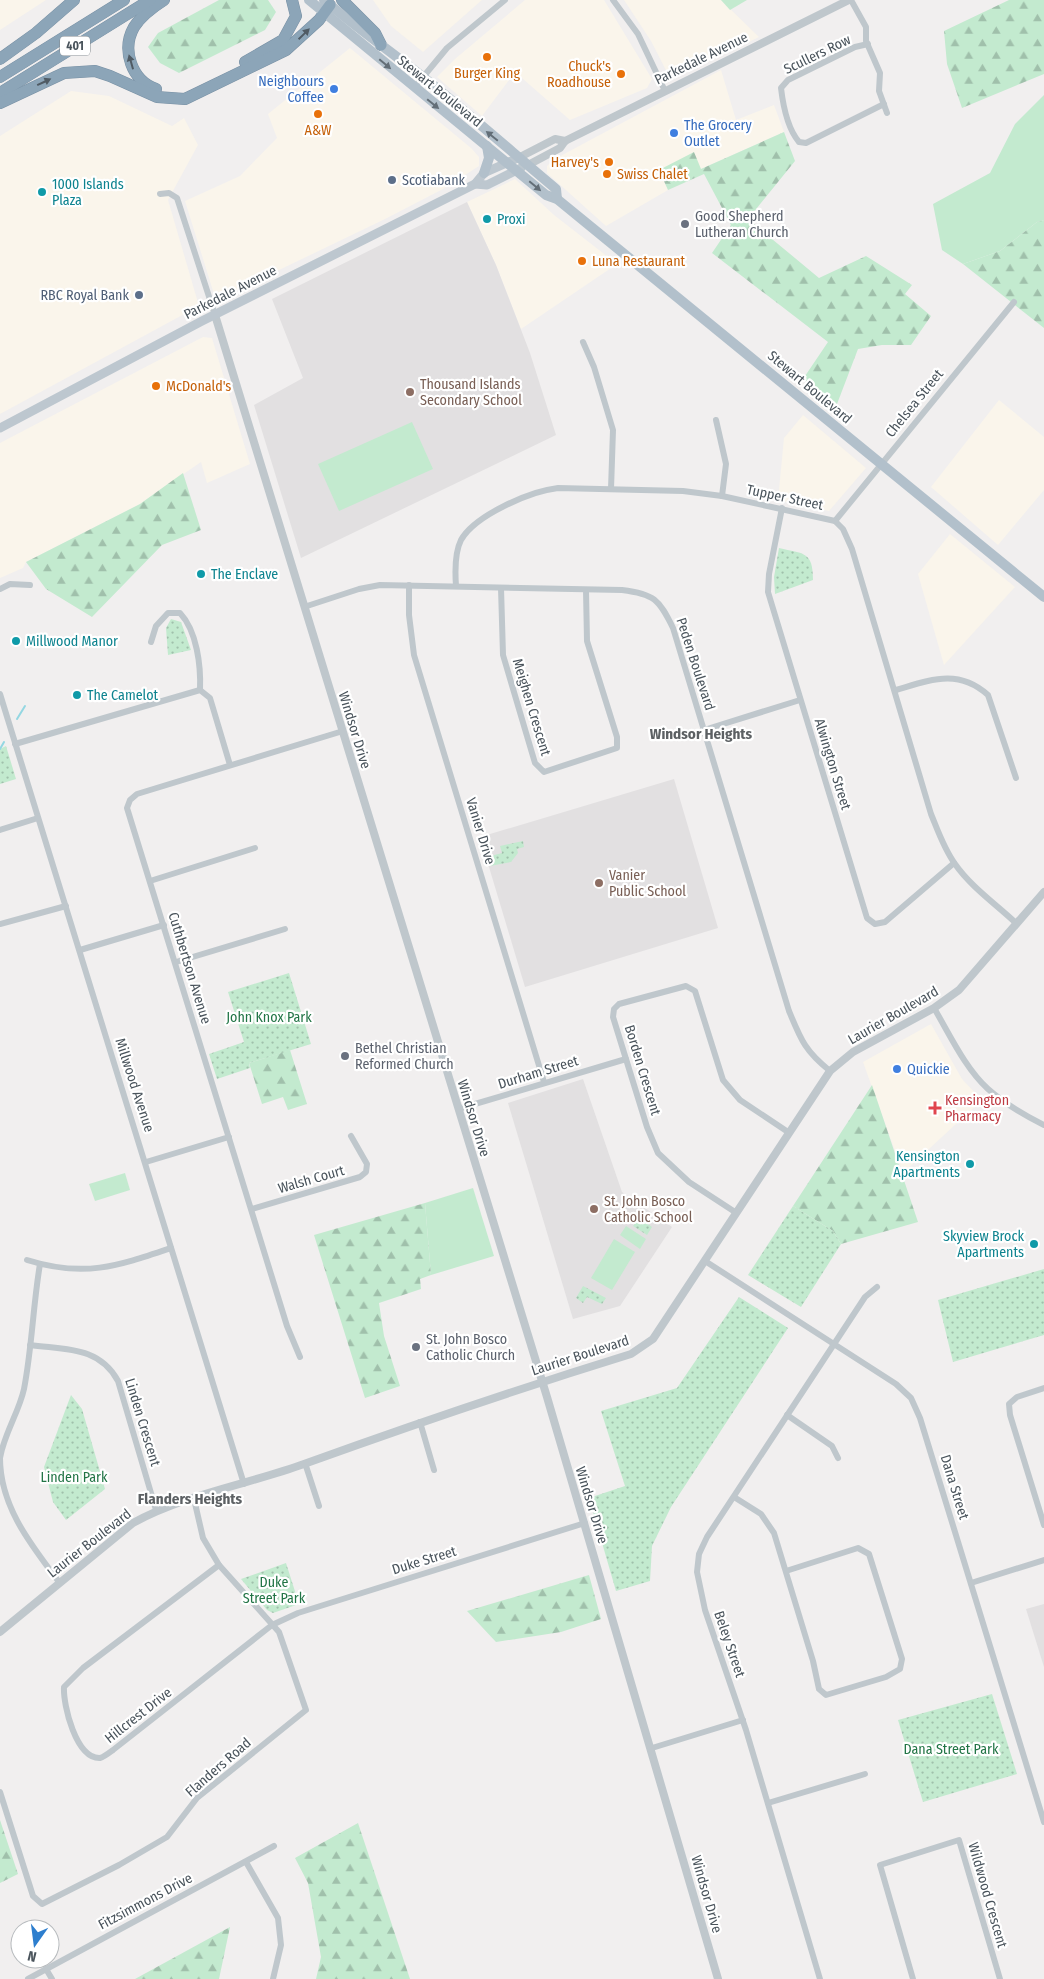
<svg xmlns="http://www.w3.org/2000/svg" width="1044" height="1979" viewBox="0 0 1044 1979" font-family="'Fira Sans Condensed',sans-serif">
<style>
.commercial{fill:#faf5eb}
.education{fill:#e2e0e1}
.grass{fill:#c3eacf}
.forest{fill:url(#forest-firs)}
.park{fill:url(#park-dots)}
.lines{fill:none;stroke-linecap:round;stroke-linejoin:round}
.stream{stroke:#94d7e2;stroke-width:2}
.motorway-casing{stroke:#7890a4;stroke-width:12}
.minor{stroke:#bfc7cc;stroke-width:6}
.tertiary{stroke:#bfc7cc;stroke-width:8}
.secondary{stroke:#bdc7cf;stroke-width:9}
.primary{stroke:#b2c0cb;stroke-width:10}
.motorway{stroke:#8ca5b8;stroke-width:11}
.oneway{fill:#505b64}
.oneway2{fill:#636e77}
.food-dot{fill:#e8710a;stroke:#fff;stroke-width:2}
.shop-dot{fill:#3f7fe0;stroke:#fff;stroke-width:2}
.service-dot{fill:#5c6f8a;stroke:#fff;stroke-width:2}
.culture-dot{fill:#0f9aa8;stroke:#fff;stroke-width:2}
.worship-dot{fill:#6b7280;stroke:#fff;stroke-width:2}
.education-dot{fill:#8d6e63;stroke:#fff;stroke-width:2}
.health-dot{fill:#e0444e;stroke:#fff;stroke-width:2}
.labels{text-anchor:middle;stroke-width:4.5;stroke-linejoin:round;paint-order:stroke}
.shield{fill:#fff;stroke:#80878c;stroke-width:1}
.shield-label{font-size:12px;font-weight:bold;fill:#49535b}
.street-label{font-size:14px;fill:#49535b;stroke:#fff}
.food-label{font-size:14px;fill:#c56008;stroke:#fff;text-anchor:start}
.shop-label{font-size:14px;fill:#366cbe;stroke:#fff;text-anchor:start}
.service-label{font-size:14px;fill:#4e5e75;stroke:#fff;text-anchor:start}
.culture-label{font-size:14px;fill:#0d838f;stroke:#fff;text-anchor:start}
.worship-label{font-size:14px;fill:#5b616d;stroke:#fff;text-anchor:start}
.education-label{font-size:14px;fill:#785e54;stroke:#fff;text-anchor:start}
.park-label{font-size:14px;fill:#217445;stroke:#fff}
.health-label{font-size:14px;fill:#be3a42;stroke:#fff;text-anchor:start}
.neighbourhood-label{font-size:15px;font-weight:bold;fill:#5c6063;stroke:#fff}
</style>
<defs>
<pattern id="forest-firs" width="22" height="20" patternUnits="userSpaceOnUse" patternTransform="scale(1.25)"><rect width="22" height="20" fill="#c3eacf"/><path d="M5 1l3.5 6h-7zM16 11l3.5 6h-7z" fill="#a0c0ab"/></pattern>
<pattern id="park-dots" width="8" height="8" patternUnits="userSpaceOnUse" patternTransform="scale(1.25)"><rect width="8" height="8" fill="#c3eacf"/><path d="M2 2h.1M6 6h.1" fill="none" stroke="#a0c0ab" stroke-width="1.8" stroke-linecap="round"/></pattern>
</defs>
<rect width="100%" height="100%" fill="#f1efef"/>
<g class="commercial">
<polygon points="0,0 46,0 0,30"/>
<polygon points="373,0 482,0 423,52 391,26"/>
<polygon points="525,0 604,0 652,79 647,88 570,120 515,72 482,116 437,77 455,59"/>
<polygon points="624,0 721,0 759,37 671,80 651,41"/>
<polygon points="350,48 471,148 479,157 479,166 443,189 385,219 221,298 214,294 185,201 240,176 277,138 268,114"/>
<polygon points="721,70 736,120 774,105 784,132 701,169 659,170 668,190 606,226 547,173 547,166 553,160"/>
<polygon points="71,91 109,96 172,126 184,118 198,145 168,200 199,306 0,414 0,136"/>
<polygon points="515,179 554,215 617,264 521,329 496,265 467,202"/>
<polygon points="203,337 212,338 250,464 207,483 201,462 140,504 26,562 23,568 0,578 0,443"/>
<polygon points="999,400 1044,437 1044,490 998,545 931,487"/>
<polygon points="803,415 866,468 829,511 778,500 784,438"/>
<polygon points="950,534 1015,587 944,665 918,574"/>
<polygon points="931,1024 962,1079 982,1100 903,1173 863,1062"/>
</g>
<g class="education">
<polygon points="467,202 496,265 530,353 556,435 301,558 254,405 303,378 272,299"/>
<polygon points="674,779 718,928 525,987 480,837"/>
<polygon points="583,1079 622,1192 672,1227 620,1306 573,1319 508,1103"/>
<polygon points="1044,1604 1044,1667 1026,1609"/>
</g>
<g class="grass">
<polygon points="721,0 747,0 730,10"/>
<polygon points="1044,95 1044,220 1037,222 1000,251 963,264 942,250 933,204 990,173 1015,124"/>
<polygon points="412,422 433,469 339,511 318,464"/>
<polygon points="125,1173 130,1190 95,1201 89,1184"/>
<polygon points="473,1188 494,1256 431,1275 425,1203"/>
<polygon points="626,1226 646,1239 640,1249 620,1235"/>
<polygon points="614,1239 635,1252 612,1290 591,1278"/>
</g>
<g class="forest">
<polygon points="219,0 268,0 276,12 265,30 179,73 160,63 148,47 158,33"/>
<polygon points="1009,0 1044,0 1044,74 962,108 947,64 944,31"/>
<polygon points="784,132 795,161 748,219 819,278 866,256 912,285 905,294 931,316 911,345 882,345 858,349 837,404 803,379 828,342 712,253 731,225 704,174 668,190 659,170 694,152 701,169"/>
<polygon points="1044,220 1044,328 963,264 1000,251 1037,222"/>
<polygon points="183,473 201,530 162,545 92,617 46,589 26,562 140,504"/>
<polygon points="290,1050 307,1104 288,1110 283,1097 262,1104 249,1063"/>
<polygon points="872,1085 918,1222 841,1244 833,1231 793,1206"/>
<polygon points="425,1203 431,1275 420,1279 421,1289 379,1303 384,1336 400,1386 365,1398 314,1235"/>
<polygon points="589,1575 601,1619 561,1632 496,1642 467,1611"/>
<polygon points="0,1820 18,1874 0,1883"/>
<polygon points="358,1823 410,1979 316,1979 321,1957 308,1883 295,1858"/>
<polygon points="230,1927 219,1979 135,1979"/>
</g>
<g class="park">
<path d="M779 548C804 554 813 551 813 580L775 594 774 577Z"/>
<polygon points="171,619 181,622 191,650 168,655 166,628"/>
<polygon points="6,746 16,779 0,784 0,749"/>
<polygon points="523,841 524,847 517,849 518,853 511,862 490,866 487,857 502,853 500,846"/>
<polygon points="289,973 311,1044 249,1063 250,1068 217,1079 209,1054 244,1042 228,992"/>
<polygon points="793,1206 833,1231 841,1244 801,1307 748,1275"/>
<polygon points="639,1218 652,1227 647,1235 633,1226"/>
<polygon points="1044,1269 1044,1335 953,1362 938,1300"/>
<polygon points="583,1286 606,1298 602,1304 587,1297 583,1303 576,1298"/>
<polygon points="739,1297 788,1328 671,1507 652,1546 650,1581 616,1591 589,1498 625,1486 601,1411 677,1388"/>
<polygon points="71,1395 82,1409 105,1489 66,1520 53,1502 44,1467"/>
<polygon points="286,1563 299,1604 273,1613 267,1610 241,1579"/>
<polygon points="992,1694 1017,1774 923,1802 898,1720"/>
</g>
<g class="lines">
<g class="stream">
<polyline points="17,719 25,706"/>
<polyline points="0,749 4,742"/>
</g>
<defs>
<g id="motorway">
<polyline points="342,0 375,33 381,45"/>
<polyline points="0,59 36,33 74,0"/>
<polyline points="245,62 283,40 296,16 292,0"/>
<polyline points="0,77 124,0"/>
<path d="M156 89C132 81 121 50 134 27 141 16 153 7 164 0"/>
<polyline points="0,93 150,0"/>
<polyline points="0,103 64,73 95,71 110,76 157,97 185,99 286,50 319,20 330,5"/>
</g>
</defs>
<use href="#motorway" class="motorway-casing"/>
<g class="minor">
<polyline points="613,0 638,34 665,91"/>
<polyline points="851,0 866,27 866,41 880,73 879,91 887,113"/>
<path d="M868 44 855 47 788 80 781 88C783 105 788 129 799 142L806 143 884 104"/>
<polyline points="414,88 447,48 505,0"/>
<polyline points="160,194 169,193 177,198 215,315"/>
<polyline points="583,342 594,367 613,430 611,489"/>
<polyline points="716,420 726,464 722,496"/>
<polyline points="782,508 769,574 768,592 867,918 875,924 885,922 954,863"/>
<polyline points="835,521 1014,302"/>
<polyline points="409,585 409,615 414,655 544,1082"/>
<path d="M456 586C455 572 455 552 461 540 475 515 531 491 558 488L683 491 722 496 835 521 843 529 852 549 931 814C938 831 944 849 955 864 971 887 997 905 1017 924"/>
<polyline points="501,588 503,655 535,763 544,772 617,748 617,737 587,641 586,590"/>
<polyline points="0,589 10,584 30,585"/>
<path d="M304 607 359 589 380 585 622 590C654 594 659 599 673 628L789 1011C801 1040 805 1051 830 1071"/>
<path d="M151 642 156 626 168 613H180C197 631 201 666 200 690"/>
<path d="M896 690C930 680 958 668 988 695L1016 778"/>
<polyline points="0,694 244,1484"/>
<polyline points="704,730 800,700"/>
<polyline points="15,744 200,690 210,698 230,765"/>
<polyline points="0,830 38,818"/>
<polyline points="150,881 255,848"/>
<polyline points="0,924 66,906"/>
<polyline points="80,950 164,925"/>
<polyline points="176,962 285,929"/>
<path d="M934 1008C950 1035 965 1068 988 1089 1005 1104 1024 1115 1044 1125"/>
<polyline points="458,1109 626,1059"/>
<polyline points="146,1162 229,1137"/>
<polyline points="252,1209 360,1177 366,1172 367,1164 351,1136"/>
<polyline points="735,1212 689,1182 658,1153 647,1127 613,1017 614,1009 619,1004 686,986 695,991 723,1080 740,1100 788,1132"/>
<path d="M27 1260C84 1278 118 1266 171 1248"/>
<polyline points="705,1261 896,1384 911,1398 920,1418 1044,1822"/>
<path d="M40 1264C33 1305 32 1348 24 1389 19 1412 4 1434 0 1458 0 1507 32 1546 59 1582"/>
<path d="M30 1345C65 1350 99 1346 118 1381L156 1510"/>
<polyline points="300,1357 287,1326 127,808 130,800 137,794 343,731"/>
<polyline points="1044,1388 1017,1397 1009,1404 1010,1415 1044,1525"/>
<polyline points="787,1415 832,1446 838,1458"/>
<polyline points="420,1422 434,1470"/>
<polyline points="305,1463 319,1506"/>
<polyline points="734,1497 761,1514 774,1533 813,1661 819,1689 826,1695 886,1677 900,1669 902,1659 869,1554 858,1548 786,1571"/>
<path d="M219 1565 83 1668 64 1687C63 1705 76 1759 100 1758 104 1757 109 1753 113 1750L272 1625 298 1613 585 1523"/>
<polyline points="971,1583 1044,1560"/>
<polyline points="652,1748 743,1720"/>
<polyline points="0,1792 33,1896 42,1904 119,1865 167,1837 197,1798 306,1710 279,1632 219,1565 203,1538 194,1499"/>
<polyline points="768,1803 865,1774"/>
<polyline points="246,1862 278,1918 281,1945 273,1979"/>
<polyline points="46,1969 52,1979"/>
<polyline points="28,1979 274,1846"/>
<polyline points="820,1979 746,1730 705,1610 697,1572 699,1554 707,1537 865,1297 877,1287"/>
<polyline points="913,1979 880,1865 959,1840 1000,1979"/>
</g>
<g class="tertiary">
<polyline points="520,157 555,139 565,141"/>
<polyline points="528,165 560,148 565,141 849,0"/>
<polyline points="215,315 547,1397 718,1979"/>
<path d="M0 1632 133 1523C183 1495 249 1484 304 1464 412 1425 521 1388 631 1354L653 1339 830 1071 853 1052 934 1008 959 990 1044 892"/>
</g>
<g class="secondary">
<polyline points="475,184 487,185 521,168"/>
<polyline points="0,428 202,321 475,184 484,173 520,157"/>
</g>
<g class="primary">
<polyline points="309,0 546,195 557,199 1044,597"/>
<path d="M324 0C356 27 391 52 424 78 469 114 512 152 556 189L557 199"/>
<polyline points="484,173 489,158 487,146"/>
</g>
<use href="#motorway" class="motorway"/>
</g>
<defs><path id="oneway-solid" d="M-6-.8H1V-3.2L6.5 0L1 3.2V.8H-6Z" transform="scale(1.25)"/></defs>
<g class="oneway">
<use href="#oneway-solid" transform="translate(304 34) rotate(-44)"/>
<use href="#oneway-solid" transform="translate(131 62) rotate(-106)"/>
<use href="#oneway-solid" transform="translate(44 82) rotate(-25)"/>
</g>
<g class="oneway2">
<use href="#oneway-solid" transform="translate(385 64) rotate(40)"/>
<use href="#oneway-solid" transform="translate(433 104) rotate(39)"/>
<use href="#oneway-solid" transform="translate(492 136) rotate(-141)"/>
<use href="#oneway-solid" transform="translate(535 186) rotate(40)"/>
</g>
<g class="food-dot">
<circle cx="487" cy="57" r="5"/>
<circle cx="621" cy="74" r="5"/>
<circle cx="318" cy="114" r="5"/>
<circle cx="609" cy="162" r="5"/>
<circle cx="607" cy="174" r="5"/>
<circle cx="582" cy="261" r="5"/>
<circle cx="156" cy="386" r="5"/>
</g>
<g class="shop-dot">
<circle cx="334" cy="89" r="5"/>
<circle cx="674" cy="133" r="5"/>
<circle cx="897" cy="1069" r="5"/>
</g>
<g class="service-dot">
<circle cx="392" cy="180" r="5"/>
<circle cx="139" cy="295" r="5"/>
</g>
<g class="culture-dot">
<circle cx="42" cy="192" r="5"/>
<circle cx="487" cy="219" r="5"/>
<circle cx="201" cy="574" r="5"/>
<circle cx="16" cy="641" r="5"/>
<circle cx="77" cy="695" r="5"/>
<circle cx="970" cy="1164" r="5"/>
<circle cx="1034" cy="1244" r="5"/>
</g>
<g class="worship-dot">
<circle cx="685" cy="224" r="5"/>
<circle cx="345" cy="1056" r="5"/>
<circle cx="416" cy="1347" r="5"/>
</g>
<g class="education-dot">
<circle cx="410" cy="392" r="5"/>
<circle cx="599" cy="883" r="5"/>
<circle cx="594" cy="1209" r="5"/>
</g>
<path class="health-dot" d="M932.5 1100.5h5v5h5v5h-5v5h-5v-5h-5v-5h5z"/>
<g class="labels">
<rect class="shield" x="60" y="36.5" width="30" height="19" rx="4"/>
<g class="shield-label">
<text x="75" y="50">401</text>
</g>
<g class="street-label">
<text transform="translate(817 54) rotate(-26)" y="5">Scullers Row</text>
<text transform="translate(701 58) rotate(-26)" y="5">Parkedale Avenue</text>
<text transform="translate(440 91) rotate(39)" y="5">Stewart Boulevard</text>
<text transform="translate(230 292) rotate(-27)" y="5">Parkedale Avenue</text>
<text transform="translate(810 387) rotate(40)" y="5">Stewart Boulevard</text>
<text transform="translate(914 403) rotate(-51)" y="5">Chelsea Street</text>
<text transform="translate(785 497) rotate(12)" y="5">Tupper Street</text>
<text transform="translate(696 664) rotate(72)" y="5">Peden Boulevard</text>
<text transform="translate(532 707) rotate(73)" y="5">Meighen Crescent</text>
<text transform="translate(355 730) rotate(73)" y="5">Windsor Drive</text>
<text transform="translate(833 764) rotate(73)" y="5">Alwington Street</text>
<text transform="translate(481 831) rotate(73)" y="5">Vanier Drive</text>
<text transform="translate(190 968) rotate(73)" y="5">Cuthbertson Avenue</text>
<text transform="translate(893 1015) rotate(-30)" y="5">Laurier Boulevard</text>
<text transform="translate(643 1070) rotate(73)" y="5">Borden Crescent</text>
<text transform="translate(538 1072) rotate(-17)" y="5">Durham Street</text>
<text transform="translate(135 1085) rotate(72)" y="5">Millwood Avenue</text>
<text transform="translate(474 1118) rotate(73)" y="5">Windsor Drive</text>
<text transform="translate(311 1179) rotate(-16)" y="5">Walsh Court</text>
<text transform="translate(580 1355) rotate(-18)" y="5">Laurier Boulevard</text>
<text transform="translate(143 1422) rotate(73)" y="5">Linden Crescent</text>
<text transform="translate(955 1487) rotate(73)" y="5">Dana Street</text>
<text transform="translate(592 1505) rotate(73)" y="5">Windsor Drive</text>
<text transform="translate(89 1543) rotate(-38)" y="5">Laurier Boulevard</text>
<text transform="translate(424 1560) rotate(-17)" y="5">Duke Street</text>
<text transform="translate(730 1644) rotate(71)" y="5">Beley Street</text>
<text transform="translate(138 1715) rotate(-38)" y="5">Hillcrest Drive</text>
<text transform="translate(218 1767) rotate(-41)" y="5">Flanders Road</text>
<text transform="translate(707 1894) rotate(74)" y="5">Windsor Drive</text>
<text transform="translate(988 1895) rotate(74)" y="5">Wildwood Crescent</text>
<text transform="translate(145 1901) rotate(-28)" y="5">Fitzsimmons Drive</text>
</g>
<g class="food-label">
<text x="611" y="71" text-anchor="end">Chuck's<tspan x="611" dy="16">Roadhouse</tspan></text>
<text x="487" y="78" text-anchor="middle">Burger King</text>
<text x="318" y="135" text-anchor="middle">A&amp;W</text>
<text x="599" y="167" text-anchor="end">Harvey's</text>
<text x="617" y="179">Swiss Chalet</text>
<text x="592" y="266">Luna Restaurant</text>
<text x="166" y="391">McDonald's</text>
</g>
<g class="shop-label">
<text x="324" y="86" text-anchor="end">Neighbours<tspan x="324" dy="16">Coffee</tspan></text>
<text x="684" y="130">The Grocery<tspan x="684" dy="16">Outlet</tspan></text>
<text x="907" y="1074">Quickie</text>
</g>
<g class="service-label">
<text x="402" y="185">Scotiabank</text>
<text x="129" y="300" text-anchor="end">RBC Royal Bank</text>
</g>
<g class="culture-label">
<text x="52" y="189">1000 Islands<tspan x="52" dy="16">Plaza</tspan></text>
<text x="497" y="224">Proxi</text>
<text x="211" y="579">The Enclave</text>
<text x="26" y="646">Millwood Manor</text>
<text x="87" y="700">The Camelot</text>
<text x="960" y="1161" text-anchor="end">Kensington<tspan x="960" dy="16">Apartments</tspan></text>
<text x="1024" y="1241" text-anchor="end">Skyview Brock<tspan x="1024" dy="16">Apartments</tspan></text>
</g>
<g class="worship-label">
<text x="695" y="221">Good Shepherd<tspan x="695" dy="16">Lutheran Church</tspan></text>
<text x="355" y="1053">Bethel Christian<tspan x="355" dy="16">Reformed Church</tspan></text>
<text x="426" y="1344">St. John Bosco<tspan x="426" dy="16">Catholic Church</tspan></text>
</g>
<g class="education-label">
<text x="420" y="389">Thousand Islands<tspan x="420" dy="16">Secondary School</tspan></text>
<text x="609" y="880">Vanier<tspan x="609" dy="16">Public School</tspan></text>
<text x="604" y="1206">St. John Bosco<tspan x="604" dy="16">Catholic School</tspan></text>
</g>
<g class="park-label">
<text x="269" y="1022">John Knox Park</text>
<text x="74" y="1482">Linden Park</text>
<text x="274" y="1587">Duke<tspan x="274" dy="16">Street Park</tspan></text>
<text x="951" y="1754">Dana Street Park</text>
</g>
<g class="health-label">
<text x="945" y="1105">Kensington<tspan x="945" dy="16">Pharmacy</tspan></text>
</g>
<g class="neighbourhood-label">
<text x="701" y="739">Windsor Heights</text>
<text x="190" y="1504">Flanders Heights</text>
</g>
</g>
<g transform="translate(35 1944) rotate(194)"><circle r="24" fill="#ffffff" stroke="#b6babd"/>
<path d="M0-4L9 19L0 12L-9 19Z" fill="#2d7ece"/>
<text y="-8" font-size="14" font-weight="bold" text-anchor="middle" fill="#49535b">N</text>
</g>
</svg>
